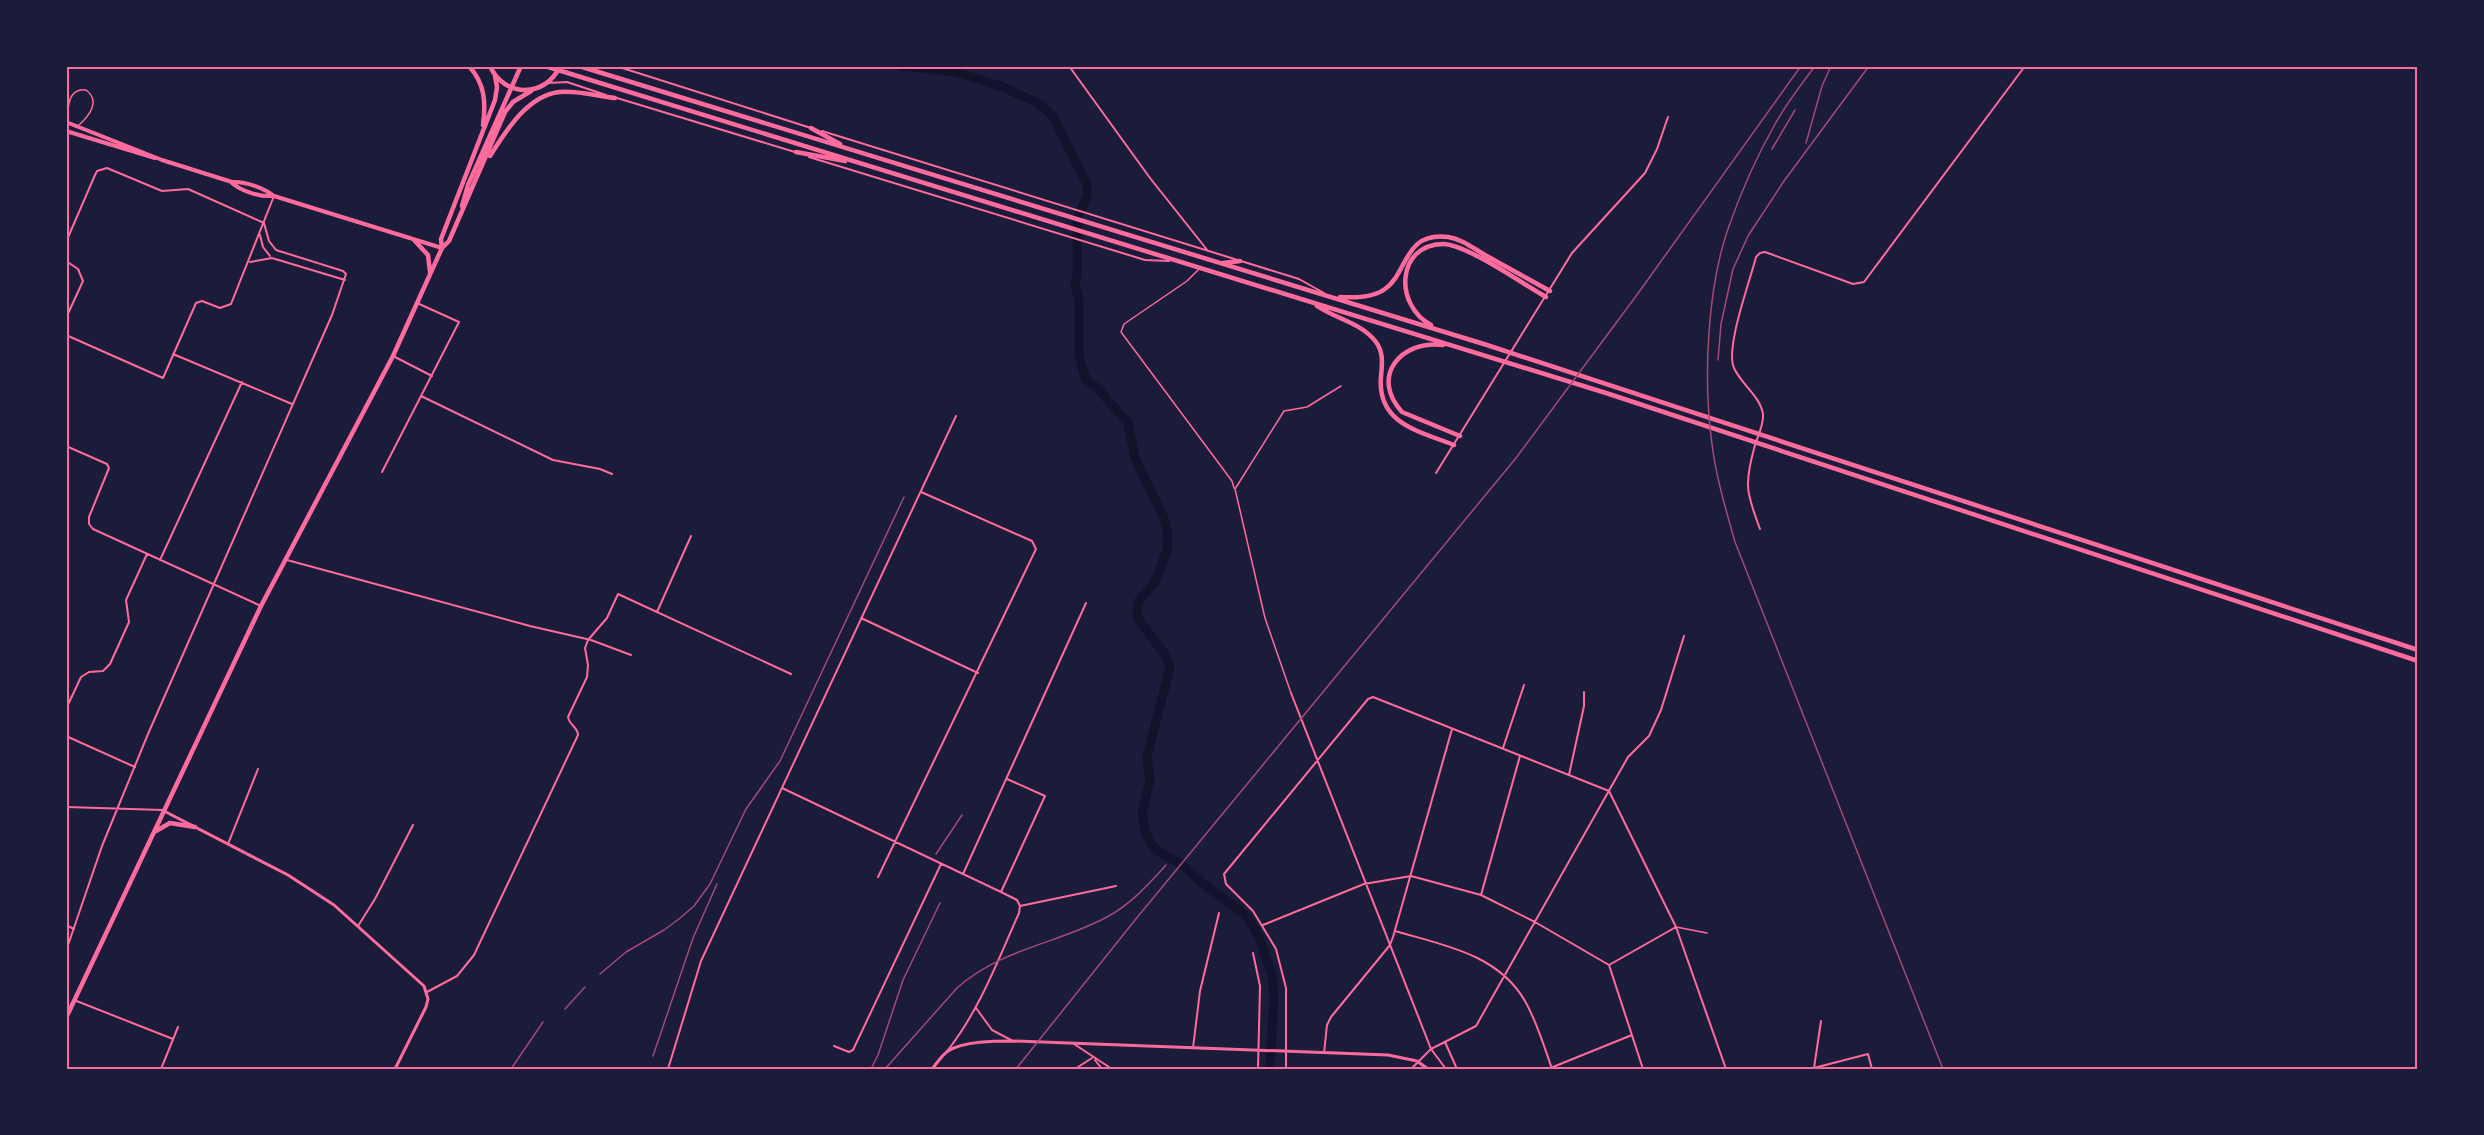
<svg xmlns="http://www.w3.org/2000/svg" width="2484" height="1135" font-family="'Alegreya Sans',sans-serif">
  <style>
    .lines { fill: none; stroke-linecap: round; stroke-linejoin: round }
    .river { stroke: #12122b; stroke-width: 9 }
    .service { stroke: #ff6b9d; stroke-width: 1.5 }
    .minor { stroke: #ff6b9d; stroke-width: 2 }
    .tertiary { stroke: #ff6b9d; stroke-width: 3 }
    .secondary { stroke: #ff6b9d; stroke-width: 4 }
    .primary { stroke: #ff6b9d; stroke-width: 4.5 }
    .trunk { stroke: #ff6b9d; stroke-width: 4.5 }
    .rail { stroke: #a44b75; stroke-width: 1.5 }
    .neatline { fill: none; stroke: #ff6b9d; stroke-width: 2 }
  </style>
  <rect width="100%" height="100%" fill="#1b1b3a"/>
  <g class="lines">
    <!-- river -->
    <path class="river" d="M901,66l55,6 44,14 36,16 16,13 35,69v12l-10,24v54l-2,10 4,16v55l6,23 15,13 28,32 7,35 29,60 4,18 -1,14 -11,30 -18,22 -1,9 2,9 27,36 4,11 -23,90 3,23 -8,33 3,17 5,13 8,8 27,16 18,17 40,29 9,11 8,16 12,36 2,20 -4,73"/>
    <!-- service -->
    <path class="service" d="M67,120c1,-13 1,-32 19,-30 15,11 3,26 -7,35
      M1199,269l-12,12 -63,43 -3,8 111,149 2,7
      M1291,693l-26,-75 -30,-129 49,-78 23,-4 34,-21
      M1676,927l31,6"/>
    <!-- minor -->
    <path class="minor" d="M616,66l195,62
      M1069,66l81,112 58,73
      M548,83l19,-1 39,13
      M617,98l178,54
      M822,131l477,148 25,14
      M809,157l336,103 24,1
      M260,235l3,12 7,9
      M66,242l29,-67 2,-4 10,-3 55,23 26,-2 76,34 5,18 7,9 67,21 3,3 -14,41 -184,419 -46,112 -36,105
      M66,261l12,8 5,12 -17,37
      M250,262l22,-4 73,22
      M417,303l42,19 -38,74 132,64 47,9 12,5
      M66,335l97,43 33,-75 6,-2 18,7 11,-4 43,-108
      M173,354l119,50
      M393,356l39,20
      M66,446l41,18 2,4 -20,49v7l4,5 168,77
      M382,472l39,-76
      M1436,473l136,-220 73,-80 12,-24 11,-32
      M1760,529c-14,-37 -16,-45 -5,-84 3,-9 9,-21 8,-31 -3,-18 -22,-30 -29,-46 -9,-20 16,-87 22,-111l4,-4 5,-1 88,32 11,-2 161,-216
      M160,560l82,-178
      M287,560l243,66 61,14 40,15
      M657,612l34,-76
      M861,618l117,55
      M1291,693l140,356 15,20
      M66,709l15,-32 8,-5 14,-1 7,-7 19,-42 -3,-22 21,-46
      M66,736l69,31
      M1503,748l21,-63
      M1569,775l15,-69v-14
      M782,788l219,104 16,8 3,6
      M1609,791l67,136 50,142
      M66,807l97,3
      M228,844l30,-75
      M963,874l123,-271
      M878,877l158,-328 -4,-8 -111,-49
      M1001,892l44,-96 -38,-17
      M1481,895l39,-139
      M1020,906l96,-20
      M66,925l8,4
      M1263,925l101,-41 47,-8 70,19 54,27 74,43 34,104
      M358,926l17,-27 38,-74
      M1395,931c48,14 103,23 130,70 12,21 19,45 27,68
      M1253,953l7,33 -2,83
      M1609,965l67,-38
      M427,992l30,-16 17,-21 104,-220c0,-8 -9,-10 -10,-18l19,-40 1,-12 -3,-17 3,-8 19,-22 11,-24 173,80
      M74,1000l99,39
      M976,1008l16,22 19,10
      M1445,1042l12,27
      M1074,1044l38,25
      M834,1046l15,6 4,-2 88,-186
      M1193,1048l7,-57 19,-78
      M948,1050c32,-41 50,-90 71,-137l1,-7
      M1324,1053l3,-28 4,-8 59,-72 3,-8 59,-208
      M1095,1060l7,9
      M1814,1068l7,-47
      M161,1069l17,-42
      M668,1069l33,-108 255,-545
      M1075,1069l17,-11
      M1286,1069v-81l-10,-39 -23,-38 -27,-27 -2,-10 144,-175 5,-2 236,94
      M1411,1069l20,-20 45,-23 152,-269 21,-21 12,-26 23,-74
      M1548,1069l84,-34
      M1810,1069l58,-15 4,15"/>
    <!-- tertiary -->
    <path class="tertiary" d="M66,137l1,-15
      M164,811l124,64 46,30 90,81 4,13 -2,8 -31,62
      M932,1069c5,-6 10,-14 16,-18 15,-10 48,-10 65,-10l375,14 29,6 11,8"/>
    <!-- secondary -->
    <path class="secondary" d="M66,122l96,38 70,22c13,-1 32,6 42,14l168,52
      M66,131l89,27
      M232,183c9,8 28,14 40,13"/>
    <!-- primary -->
    <path class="primary" d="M469,66c16,18 17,36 14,59
      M490,66c14,32 56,32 70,0
      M620,66l2,1
      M490,156c16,-25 37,-60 69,-64 18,-2 38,4 56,6
      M462,206l6,-21 53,-119
      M415,241l13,14 2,17
      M442,248l-1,-9 54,-139 2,-13 -2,-11
      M156,831l14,-8 25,4
      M66,1018l195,-412 132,-250 49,-108 7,-7 56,-129 8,-10 18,-11"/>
    <!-- trunk -->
    <path class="trunk" d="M545,66l1061,327 812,268
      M579,66l908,279 931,305
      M811,128l29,16
      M796,152l49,9
      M1223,263l17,-2
      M1340,297c15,1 33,1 45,-8 23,-16 19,-58 63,-52 14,2 25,11 37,18 22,12 43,24 65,36
      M1317,306c19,13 45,17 59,36 8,11 6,22 5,35 -4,47 38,54 73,68
      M1431,325c-37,-20 -35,-80 12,-81 23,0 80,40 103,53
      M1443,345c-43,-5 -73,32 -41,67l58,24"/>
    <!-- rail -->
    <path class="rail" d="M1815,66c-14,19 -30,39 -41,60 -18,32 -33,66 -45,100 -22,61 -26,154 -17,218 4,33 14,66 23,98l208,527
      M1806,143l16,-57 9,-20
      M1772,149l23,-39
      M1718,360l3,-36 12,-55 15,-33 36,-55 85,-115
      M936,854l26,-39
      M600,974l26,-22 38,-22 15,-11 15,-13 16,-22 36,-75 34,-48 124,-264
      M565,1009l20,-22
      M653,1056l40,-118 24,-54
      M511,1069l32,-47
      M871,1069l7,-14 25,-75 37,-77
      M885,1069l72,-81c45,-40 100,-44 150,-71 24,-13 41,-32 59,-52
      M1016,1069l119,-149 381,-462 123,-166 162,-226"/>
  </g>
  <!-- border -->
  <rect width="2484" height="1135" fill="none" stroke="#1b1b3a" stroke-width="135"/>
  <rect x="68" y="68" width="2348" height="1000" class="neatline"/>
</svg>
